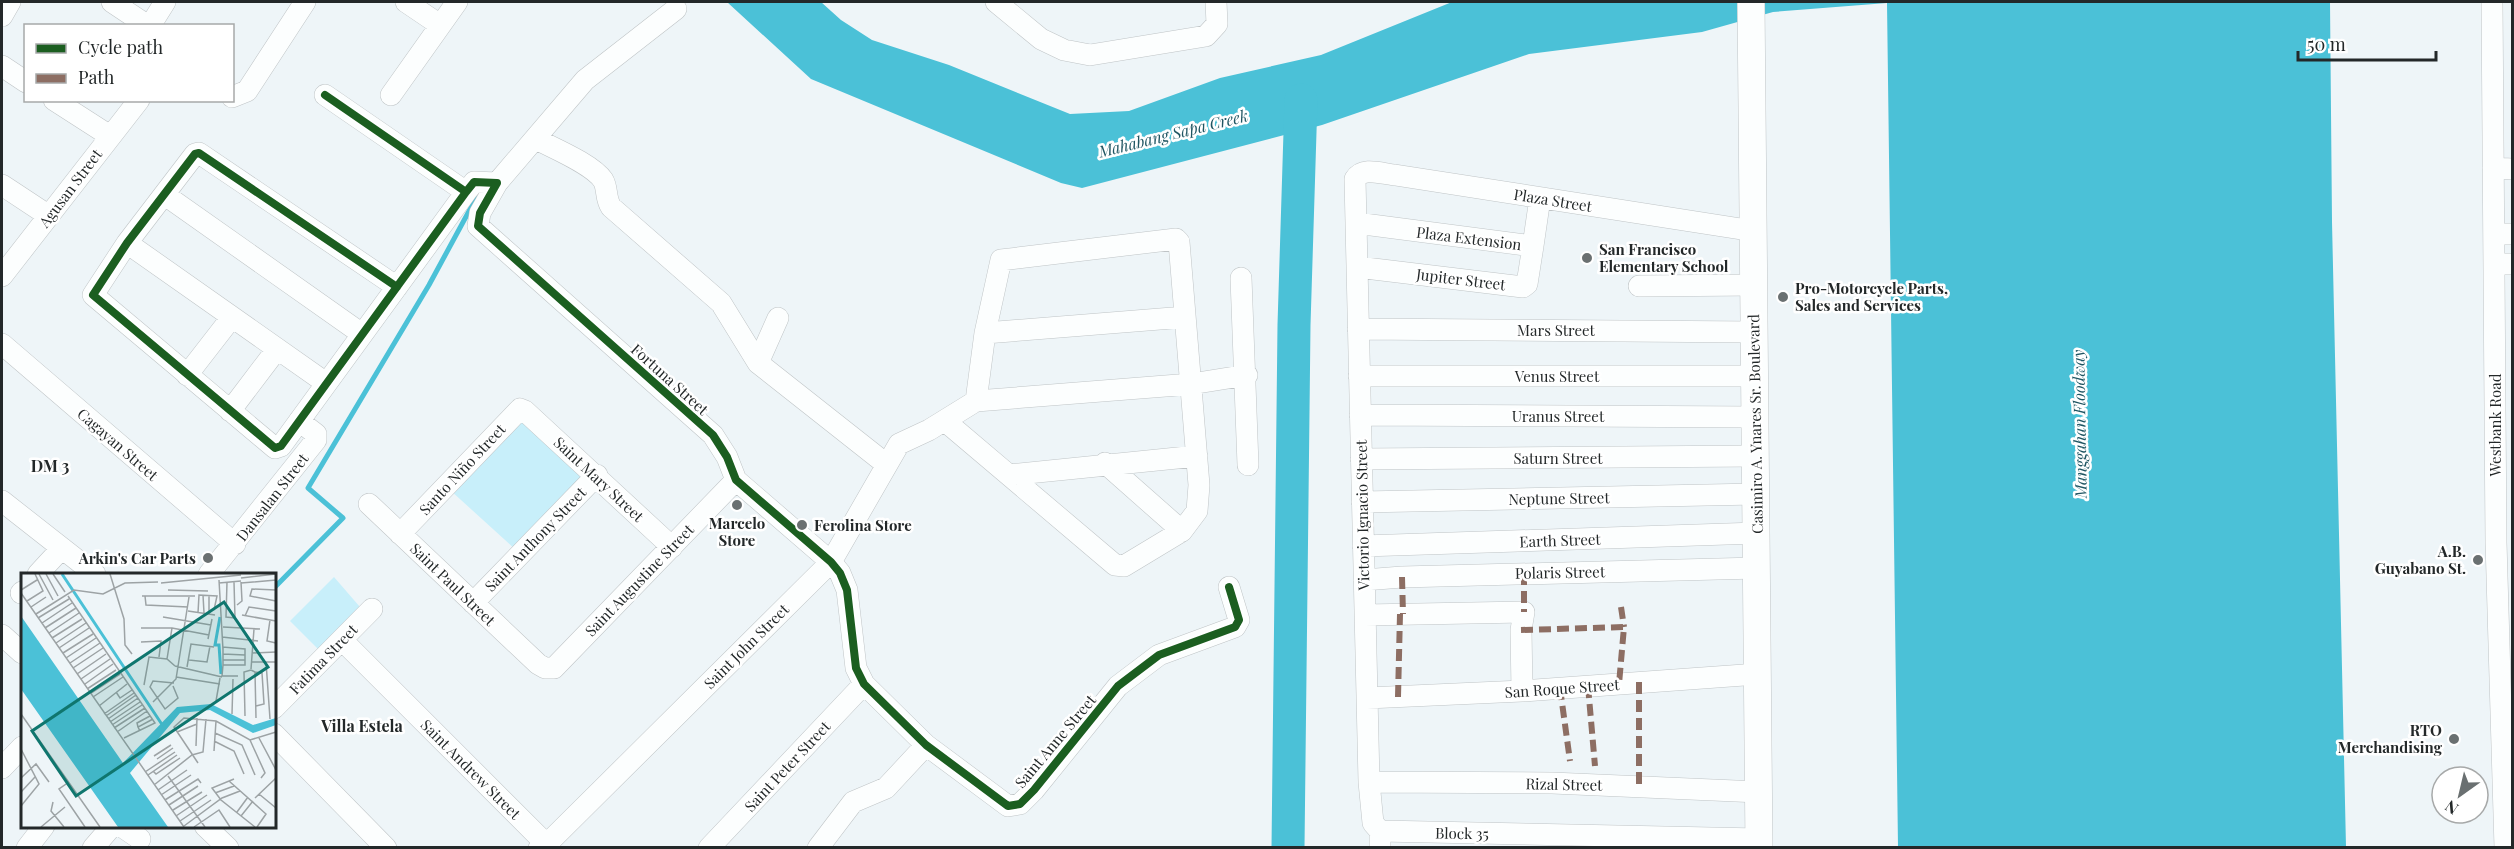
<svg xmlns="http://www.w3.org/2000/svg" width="2514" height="849" font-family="'Playfair Display',serif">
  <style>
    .green { fill: #c8effa }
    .water { fill: #4bc1d7 }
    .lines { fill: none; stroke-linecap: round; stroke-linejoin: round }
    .stream { stroke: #4bc1d7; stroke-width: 5 }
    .river { stroke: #4bc1d7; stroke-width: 33 }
    .minor-casing { stroke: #bfc4c6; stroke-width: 22 }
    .major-casing { stroke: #bfc4c6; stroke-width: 28 }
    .minor { stroke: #fcfefe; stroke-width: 21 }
    .major { stroke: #fcfefe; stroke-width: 27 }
    .quiet { stroke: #8d6e63; stroke-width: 6; stroke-dasharray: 12 6; stroke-linecap: butt }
    .cycleway-casing { stroke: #fff; stroke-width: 11 }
    .cycleway { stroke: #1b5e20; stroke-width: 8 }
    .poi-dot { fill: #6a7071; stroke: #fff; stroke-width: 2 }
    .labels { text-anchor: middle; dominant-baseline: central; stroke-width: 5; stroke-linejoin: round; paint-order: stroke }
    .street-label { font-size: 15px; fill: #232829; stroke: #fff }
    .poi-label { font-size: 15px; font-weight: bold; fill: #232829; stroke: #fff; text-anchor: start }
    .water-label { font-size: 16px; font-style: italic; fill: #1f5562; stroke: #fff }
    .neighbourhood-label { font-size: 16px; font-weight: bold; fill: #232829; stroke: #fff }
    .inset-river { fill: none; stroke: #4bc1d7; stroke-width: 3 }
    .inset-road { fill: none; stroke: #9da3a5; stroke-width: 1.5 }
    .view { fill: #0f766e; fill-opacity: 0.15; stroke: #0f766e; stroke-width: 3 }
    .inset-edge { fill: none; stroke: #232829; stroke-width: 3 }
  </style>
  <rect width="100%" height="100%" fill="#eef5f8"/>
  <!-- green -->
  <path class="green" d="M521,416l65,60 -70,74 -66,-60z
    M334,577l26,30 -42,42 -28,-28z"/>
  <!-- water -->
  <path class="water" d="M727,2h94l20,18 31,20 77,25 121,49 59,-3 91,-33 101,-23 131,-53h878l2,220 14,625h-448l-11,-844 -114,9 -71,20 -173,22 -207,71 -240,63 -21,-5 -250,-104z"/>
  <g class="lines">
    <!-- stream -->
    <path class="stream" d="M274,588l69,-70 -35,-30 121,-203 52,-96"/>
    <!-- river -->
    <path class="river" d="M1288,848l6,-523 7,-225"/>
    <!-- minor casing -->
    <g class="minor-casing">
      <path id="minor" d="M112,2l36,24
        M406,2l34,23
        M996,2l45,37 23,11 26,5 116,-19 11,-12 -1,-22
        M2492,2l4,540 9,306
        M2,16l8,-14
        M150,26l15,-24
        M2,66l24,16
        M325,95l141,97 -185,254 -6,2 -182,-153 34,-52 68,-89 4,-1 198,134
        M391,95l66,-93
        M232,97l15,-6 58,-89
        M54,100l56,36
        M536,139c17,9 56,25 67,41 5,8 2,18 8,27l110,96 37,60 128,101
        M2493,168l19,1
        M497,183l88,-103 91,-71
        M2,185l47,31
        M466,192l8,-10 23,1 -17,30 -2,13 235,209 14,22 9,23 95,82 9,11 7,17 9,78 8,16 62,61 82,61 12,-2 14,-14 84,-104 41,-31 76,-28 4,-7 -10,-33
        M165,195l197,139
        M1356,223l177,23 7,-48
        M2494,234h18
        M127,243l199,140
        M2494,264h18
        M1357,267l166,20 4,-3 6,-38
        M2,276l137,-176
        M1241,278l7,187
        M1639,286l115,-1
        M1358,329l396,3
        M985,333l200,-16
        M2,344l233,200
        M758,363l20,-45
        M187,375l45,-58
        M1359,376h396
        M230,411l47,-62
        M1360,415l395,2
        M945,421l170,144 9,1 58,-35 15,-20 2,-26 -20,-243 -3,-3 -175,21 -16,73 -9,68
        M1361,459l395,-3
        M1105,463l77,68
        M1009,475l188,-19
        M2,501l93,73
        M1362,502l394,-8
        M369,504l169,160 7,4h9l182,-188
        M400,534l120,-125 5,2 147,136
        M1363,546l394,-13
        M38,574l24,-26
        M209,574l107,-134v-6l-17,-13
        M1364,580l38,-3 355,-9
        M21,593l1,-1
        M473,603l124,-128
        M1365,615l159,-3 -3,18 1,61
        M2,635l20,18
        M342,640l208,208
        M1367,698l155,-7 236,-17
        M274,708l98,-99
        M274,734l112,114
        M2,768l20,-21
        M1369,782l183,1 207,9
        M121,826l19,13
        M205,826l23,22
        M1380,831l379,8
        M27,848l17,-22
        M93,848l19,-22
        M539,848l8,-4 284,-282 68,-118 30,-14 47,-29 215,-17 56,-9
        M709,848l155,-164
        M818,848l35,-46 33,-14 40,-43
        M1380,848v-17l-7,-8 -4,-41 -13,-559 -1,-44c8,-13 27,-5 40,-4l359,56"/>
    </g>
    <!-- major casing -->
    <g class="major-casing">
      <path id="major" d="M1751,2l8,846"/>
    </g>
    <!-- minor -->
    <use href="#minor" class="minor"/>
    <!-- major -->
    <use href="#major" class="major"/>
    <!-- quiet -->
    <path class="quiet" d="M1524,573v39
      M1402,577l1,37
      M1621,607l3,20
      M1521,630l103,-3 -5,57
      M1639,682v105
      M1588,686l7,80
      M1560,688l10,73
      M1398,697l2,-83"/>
    <!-- cycleway casing -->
    <g class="cycleway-casing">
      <path id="cycleway" d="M325,95l141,97 -185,254 -6,2 -182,-153 34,-52 68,-89 4,-1 198,134
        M466,192l8,-10 23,1 -17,30 -2,13 235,209 14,22 9,23 95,82 9,11 7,17 9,78 8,16 62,61 82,61 12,-2 14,-14 84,-104 41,-31 76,-28 4,-7 -10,-33"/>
    </g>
    <!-- cycleway -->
    <use href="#cycleway" class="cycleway"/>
  </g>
  <!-- markers -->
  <g class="poi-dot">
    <circle cx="1587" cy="258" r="6"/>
    <circle cx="1783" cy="297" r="6"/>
    <circle cx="737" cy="505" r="6"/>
    <circle cx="802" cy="525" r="6"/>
    <circle cx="208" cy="558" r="6"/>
    <circle cx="2478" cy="560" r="6"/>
    <circle cx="2454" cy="739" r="6"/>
  </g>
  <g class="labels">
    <!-- street labels -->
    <g class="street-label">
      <text transform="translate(70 188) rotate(-53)">Agusan Street</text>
      <text transform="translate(1553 200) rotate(9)">Plaza Street</text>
      <text transform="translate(1469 238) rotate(7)">Plaza Extension</text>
      <text transform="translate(1461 279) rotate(7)">Jupiter Street</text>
      <text x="1556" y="330">Mars Street</text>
      <text x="1557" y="376">Venus Street</text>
      <text transform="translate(670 379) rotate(42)">Fortuna Street</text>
      <text x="1558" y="416">Uranus Street</text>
      <text transform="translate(1755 424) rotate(-91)">Casimiro A. Ynares Sr. Boulevard</text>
      <text transform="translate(2495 425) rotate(-90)">Westbank Road</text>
      <text transform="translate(118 444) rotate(41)">Cagayan Street</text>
      <text x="1558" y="458">Saturn Street</text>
      <text transform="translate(462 469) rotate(-47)">Santo Niño Street</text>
      <text transform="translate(599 479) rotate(43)">Saint Mary Street</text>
      <text transform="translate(272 497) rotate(-52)">Dansalan Street</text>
      <text transform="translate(1559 498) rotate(-1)">Neptune Street</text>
      <text transform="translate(1362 515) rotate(-91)">Victorio Ignacio Street</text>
      <text transform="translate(535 539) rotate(-46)">Saint Anthony Street</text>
      <text transform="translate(1560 540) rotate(-2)">Earth Street</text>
      <text transform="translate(1560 572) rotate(-1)">Polaris Street</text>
      <text transform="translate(639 580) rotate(-46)">Saint Augustine Street</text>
      <text transform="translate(453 584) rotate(44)">Saint Paul Street</text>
      <text transform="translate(746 646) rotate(-45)">Saint John Street</text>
      <text transform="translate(323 659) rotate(-46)">Fatima Street</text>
      <text transform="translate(1562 688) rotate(-4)">San Roque Street</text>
      <text transform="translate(1055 741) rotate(-50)">Saint Anne Street</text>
      <text transform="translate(787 766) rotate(-47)">Saint Peter Street</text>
      <text transform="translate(471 769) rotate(45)">Saint Andrew Street</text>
      <text transform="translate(1564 784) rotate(1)">Rizal Street</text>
      <text transform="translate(1462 833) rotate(1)">Block 35</text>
    </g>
    <!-- poi labels -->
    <g class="poi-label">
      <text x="1599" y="249">San Francisco<tspan x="1599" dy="17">Elementary School</tspan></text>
      <text x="1795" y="288">Pro-Motorcycle Parts,<tspan x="1795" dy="17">Sales and Services</tspan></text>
      <text x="737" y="523" text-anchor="middle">Marcelo<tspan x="737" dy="17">Store</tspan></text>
      <text x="814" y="525">Ferolina Store</text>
      <text x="2466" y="551" text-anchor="end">A.B.<tspan x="2466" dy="17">Guyabano St.</tspan></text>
      <text x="196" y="558" text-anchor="end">Arkin's Car Parts</text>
      <text x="2442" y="730" text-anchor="end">RTO<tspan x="2442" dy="17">Merchandising</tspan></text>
    </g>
    <!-- water labels -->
    <g class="water-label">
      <text transform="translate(1173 133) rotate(-14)">Mahabang Sapa Creek</text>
      <text transform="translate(2079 424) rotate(-91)">Manggahan Floodway</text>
    </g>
    <!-- neighbourhood labels -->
    <g class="neighbourhood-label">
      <text x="50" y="465">DM 3</text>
      <text x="362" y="725">Villa Estela</text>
    </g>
  </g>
  <!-- overview -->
  <g transform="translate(21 573)">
    <rect width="255" height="255" fill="#eef5f8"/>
    <path d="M0,43l102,147 54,-56 34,-3 42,21 23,-7v7l-23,8 -43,-23 -30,3 -50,60 38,54h-50l-97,-138z" fill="#4bc1d7"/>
    <path class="inset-river" d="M41,1l101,152M199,44l-5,28h4l2,29"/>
    <path class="inset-road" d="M18,1l14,26M25,1l12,22M32,1l12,18M89,1l14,45 1,26 7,9M220,5l35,-4M198,7l4,70M206,9l-1,35 9,1 -1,-36M140,10l80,-8M198,10l22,-2M220,10l35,-3M0,17l16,-10M147,17l40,1M255,17l-24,-1 -2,7 26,5M0,20l163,234M182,22l1,18M188,22v19M47,23l87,127 -31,15M121,23h53M124,23l1,9 42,2M6,28l16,-10 -8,-17M216,32l5,-4 -1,-19M10,34l15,-10M167,38l27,4M177,40l1,-18 18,1 -3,14M15,41l38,-24 29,4 22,-11 33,-1M221,42l34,6M224,43l4,-9 27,4M142,44l48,8M17,45l31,-19M249,47l-3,21 9,2M21,50l30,-20M202,54l37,2M24,55l31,-20M120,55h31l37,7M28,60l30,-20M201,64l36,4M31,65l30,-19M187,66l4,-20M120,69l20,-1 -2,16M35,70l30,-20M38,75l30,-20M42,80l30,-19M232,80l23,-1M202,81l22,1M45,85l30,-20M146,86l5,-31M168,87l18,2 3,-16M202,87h22M231,89h24M245,89l4,57M49,90l30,-20M202,92h22v-16l-22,-2v18l-1,11h16M154,93l47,11M166,94l4,-23 23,3M52,95l30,-20M230,96l3,-40M230,97l4,2 1,46M234,99l7,1 2,31 -8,2M56,101l29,-20M155,104l44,7M60,106l29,-20M64,111l28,-20M123,112l5,-28 18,2 8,7M152,113l5,12 -13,11 -15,-22 3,-6 21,2M66,116l29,-19M95,119l4,6 12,-8M70,120l29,-19M72,124l30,-20M195,128l4,-23M132,129l23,-23 13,-82M78,133l28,-22M0,141l79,113M83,141l30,-21M211,141l1,-35M85,143l30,-21M224,143l-1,-44 7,-2M87,146l30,-21M89,149l30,-20M91,152l30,-20M117,154l-1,-4 13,-7M93,155l31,-20M119,158l-2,-4 15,-8M96,159l30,-21M156,159l20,-8M194,160l27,12 13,30M238,165l17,32M229,167l15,33 -4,5M193,168l20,10 10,23M175,173l1,-28M0,176l18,35 -18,22M193,178l2,-30M133,183l17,-11M136,186l16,-11M177,190l-24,-36 10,-9 32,3 34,19 26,-8M132,198l3,3 24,-16M124,199l30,-20M127,202l29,-20M147,203l37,51M0,205l15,-14 13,18M213,206l-22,9 9,12 34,27M208,208l37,33 -9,13M48,209l-10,7 26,38M133,212l38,-30 11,-3 3,-33M137,217l29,-20M0,219l14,-15M194,220l19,-7M238,221l17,14M140,222l30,-20M234,225l21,-20M144,227l33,-21 3,4M32,229l-2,9 13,16M148,232l29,-19M152,237l29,-18M216,239l11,-15M155,243l31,-21M220,243l12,-15M159,248l31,-21M163,253l38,-28 18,-7M20,254l24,-20M173,254l25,-17 11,17"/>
    <path class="view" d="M203,29l44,65 -192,129 -44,-65z"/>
    <rect width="255" height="255" class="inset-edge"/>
  </g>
  <!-- border -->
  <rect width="2514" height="849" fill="none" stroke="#232829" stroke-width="6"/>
  <!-- legend -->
  <rect x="24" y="24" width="210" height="78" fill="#ffffff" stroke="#a7a9a9" stroke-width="1.5"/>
  <rect x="36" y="44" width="30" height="9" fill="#1b5e20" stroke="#a7a9a9" stroke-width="1.5"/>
  <text x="78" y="54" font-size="18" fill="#232829">Cycle path</text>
  <rect x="36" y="74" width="30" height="9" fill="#8d6e63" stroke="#a7a9a9" stroke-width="1.5"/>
  <text x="78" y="84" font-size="18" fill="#232829">Path</text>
  <!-- north arrow -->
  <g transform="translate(2460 795) rotate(214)"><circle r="28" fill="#ffffff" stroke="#a7a9a9" stroke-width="1.5"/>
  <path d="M0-4.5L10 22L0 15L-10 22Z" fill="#6a7071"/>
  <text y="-9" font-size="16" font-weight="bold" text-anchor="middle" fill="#232829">N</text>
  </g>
  <!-- scale -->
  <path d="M2298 51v9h138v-9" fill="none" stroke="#232829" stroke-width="3"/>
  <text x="2307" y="51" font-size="18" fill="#232829" stroke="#ffffff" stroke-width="4.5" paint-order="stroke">50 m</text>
</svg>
